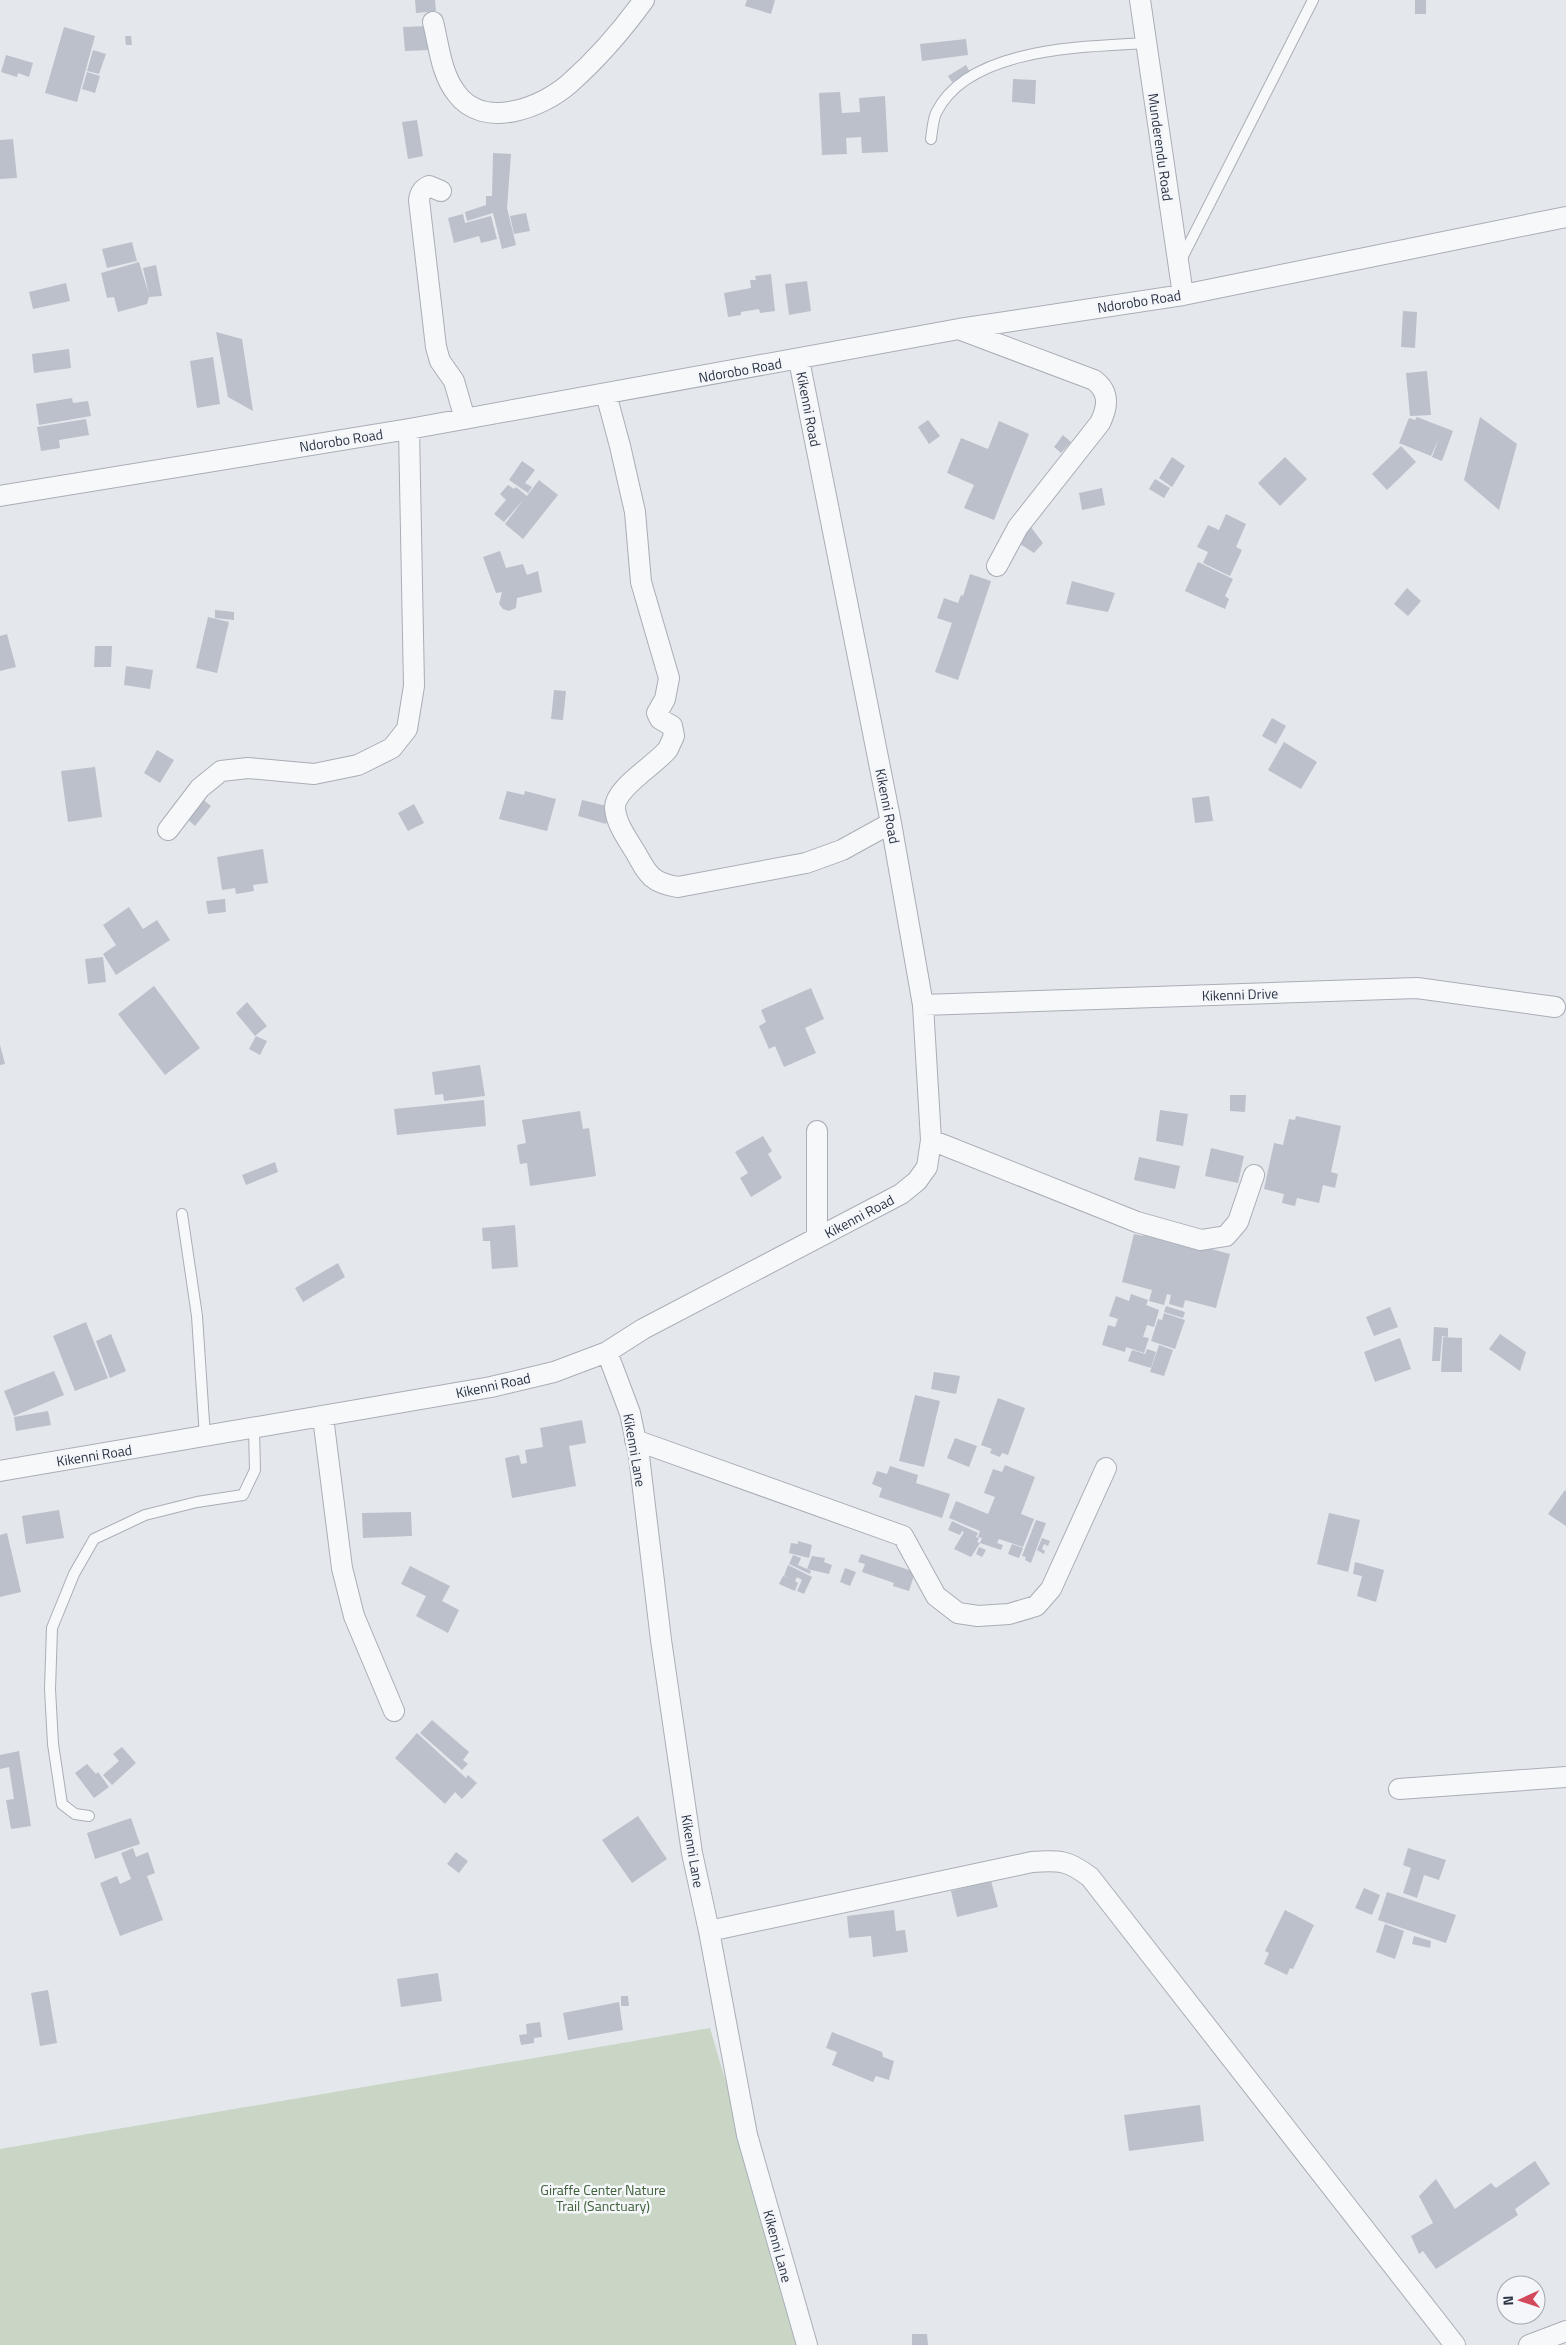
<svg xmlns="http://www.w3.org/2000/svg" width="1566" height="2345" font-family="'Titillium Web',sans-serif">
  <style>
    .green { fill: #c9d6c5 }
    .building { fill: #bbc0ca }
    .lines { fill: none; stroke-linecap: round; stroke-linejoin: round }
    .service-casing { stroke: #a9aeb7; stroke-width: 12 }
    .minor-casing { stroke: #a9aeb7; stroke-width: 22 }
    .service { stroke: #f7f8fa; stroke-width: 10 }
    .minor { stroke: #f7f8fa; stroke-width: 20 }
    .labels { text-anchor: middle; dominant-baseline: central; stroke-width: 5; stroke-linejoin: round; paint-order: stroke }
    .street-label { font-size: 14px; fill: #2b3445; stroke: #f4f6f9 }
    .park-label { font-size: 14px; fill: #3f6138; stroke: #f4f6f9 }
  </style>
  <rect width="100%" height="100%" fill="#e4e7ec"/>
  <!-- green -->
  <path class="green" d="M710,2028l93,317h-803v-196z"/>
  <!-- building -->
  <path class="building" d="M415,0h20l1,11 -20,2z
    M747,0h28l-4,14 -26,-8z
    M1415,0h11v14h-11z
    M427,26l2,24 -24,1 -2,-24z
    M64,27l31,9 -18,66 -32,-9z
    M125,36h6l1,9h-6z
    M966,39l2,16 -46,6 -2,-17z
    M93,50l13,4 -7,20 -12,-3z
    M6,55l27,8 -4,14 -11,-4 -1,4 -16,-5z
    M966,65l4,7 -18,10 -4,-6z
    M87,72l13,4 -5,17 -13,-4z
    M1013,79l23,1 -1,24 -23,-2z
    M840,92l2,21 18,-1 -1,-14 26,-2 3,56 -26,1 -1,-16 -15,1 1,16 -25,1 -3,-62z
    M417,120l6,36 -15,3 -6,-37z
    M13,139l4,39 -17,1v-39z
    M493,153l18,1 -4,54 9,37 -14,4 -9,-36 -26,8 -2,-9 21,-7v-9h6z
    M526,213l4,18 -16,3 -4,-18z
    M463,214l2,9 26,-7 6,23 -16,4 -2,-7 -25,7 -6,-25z
    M132,242l5,19 -30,7 -5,-19z
    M139,262l10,33 -6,-27 13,-3 6,31 -13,1 -2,7 -29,8 -4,-15 -7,1 -6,-25z
    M771,274l4,37 -15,2 -1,-4 -18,3v3l-13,2 -4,-24 27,-5 -1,-8h6l-1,-4z
    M807,281l4,30 -22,4 -4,-31z
    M66,283l4,18 -37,8 -4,-17z
    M1403,311l14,1 -2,36 -14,-1z
    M216,332l26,7 11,72 -25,-14z
    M69,349l2,19 -37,5 -2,-19z
    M213,357l7,47 -23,4 -7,-47z
    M1427,371l4,44 -21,1 -4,-43z
    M72,398l1,5 15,-2 3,15 -52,9 -3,-21z
    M1417,417l36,14 -11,30 -10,-4 7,-19 -8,18 -32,-13 10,-25 6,2z
    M1480,417l37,27 -18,66 -35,-30z
    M86,419l3,16 -30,5 1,8 -19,3 -4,-24z
    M928,420l12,16 -11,8 -11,-17z
    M999,421l30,13 -35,86 -30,-12 10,-23 -27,-12 14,-35 27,11z
    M1063,435l8,7 -10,11 -7,-6z
    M1401,446l15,16 -29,28 -15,-16z
    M1172,457l13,9 -13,21 -13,-9z
    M1285,457l22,22 -27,27 -22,-23z
    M522,461l13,9 -10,13 7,4 -4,6 -19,-13z
    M1155,479l15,9 -6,10 -15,-9z
    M539,480l19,15 -35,44 -18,-15 19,-25 -20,23 -10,-8 12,-14 -6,-6 8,-9 6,4 2,-2 11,9z
    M1102,488l3,17 -23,5 -3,-17z
    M1226,514l20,10 -10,23 6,3 -12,26 -27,-13 5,-11 -11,-5 11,-22 11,5z
    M1030,526l13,17 -9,10 -14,-9z
    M500,551l6,17 17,-4 4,11 11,-4 4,21 -25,6 -1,10 -7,3 -6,-2 -4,-5 3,-12 -6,1 -13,-36z
    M1198,562l35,17 -8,17 4,3 -4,10 -40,-18z
    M970,574l21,7 -33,99 -23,-8 17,-49 -15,-5 7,-20 14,5 3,-8 2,1z
    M1072,581l43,12 -7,19 -42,-8z
    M1407,588l14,13 -13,15 -14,-12z
    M215,610l19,2v8l-19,-2z
    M208,617l21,5 -12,51 -21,-5z
    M7,634l9,33 -16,4v-35z
    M95,646h17l-1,21h-17z
    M126,666l27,4 -3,19 -26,-4z
    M554,690l12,1 -3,29 -12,-1z
    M1272,718l14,8 -10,18 -14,-8z
    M1284,742l33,20 -16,27 -33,-19z
    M157,750l17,10 -14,23 -16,-10z
    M95,767l7,50 -34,5 -7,-51z
    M507,791l17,4 1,-4 31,8 -9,32 -48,-12z
    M1209,796l4,25 -18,2 -3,-25z
    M200,797l11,9 -16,20 -10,-9z
    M582,800l29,7 -5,17 -28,-8z
    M414,804l10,19 -16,8 -10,-18z
    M263,849l5,34 -15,2 1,6 -18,3 -1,-6 -13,2 -5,-33z
    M225,899l1,13 -18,2 -2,-13z
    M129,907l14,22 14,-9 13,20 -54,35 -13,-21 13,-9 -13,-20z
    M103,957l3,25 -18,2 -3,-25z
    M154,986l46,62 -35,27 -47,-61z
    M811,988l13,31 -19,9 11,25 -32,14 -9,-21 -6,3 -10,-23 7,-4 -5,-12z
    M247,1002l20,24 -12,10 -19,-23z
    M256,1036l11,5 -7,14 -11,-6z
    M0,1045l5,19 -5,1z
    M480,1065l5,31 -41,5 -1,-7 -8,1 -3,-23z
    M1230,1095h16l-1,17 -15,-1z
    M484,1100l2,26 -89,9 -3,-26z
    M1160,1110l28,4 -5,32 -27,-5z
    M580,1111l3,18 6,-1 7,48 -66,10 -3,-23 -7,1 -3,-19 9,-2 -4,-23z
    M1296,1116l45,10 -10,46 7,2 -3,14 -12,-3 -4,18 -22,-5 -2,8 -13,-3 2,-9 -20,-5 10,-46 9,2 6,-26 6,1z
    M763,1136l9,15 -4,3 14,24 -31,19 -11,-19 8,-5 -13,-21z
    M1211,1148l33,8 -6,27 -33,-7z
    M1139,1157l41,9 -5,23 -41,-9z
    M275,1162l3,10 -32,13 -4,-10z
    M515,1225l3,42 -26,2 -2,-28h-7l-1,-13z
    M1144,1231l86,23 -14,54 -31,-8 -2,8 -14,-4 2,-9 -4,-1 -3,11 -15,-4 3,-11 -30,-8 12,-48 9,2z
    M338,1263l7,14 -42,25 -8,-14z
    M1131,1294l17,6 -2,5 13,5 -5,17 -7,-2 -4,12 6,1 -5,15 -18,-6 -1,5 -23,-7 6,-20 7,2 3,-8 -9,-3 7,-20 13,5z
    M1166,1306l19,6 -2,6 -19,-6z
    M1390,1307l8,20 -24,9 -8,-19z
    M1164,1313l21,7 -10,29 -24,-8 7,-22 4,1z
    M86,1322l22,56 -33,13 -22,-55z
    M1434,1327l14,1v9l-6,-1 -2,25h-8z
    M111,1334l15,37 -16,7 -14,-37z
    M1500,1334l26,18 -6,19 -31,-22z
    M1443,1337l19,1v34h-21z
    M1400,1338l11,31 -36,13 -11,-30z
    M1159,1345l14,5 -9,26 -14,-4z
    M1147,1349l9,3 -5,16 -23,-7 4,-11 13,4z
    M54,1371l10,24 -50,21 -10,-25z
    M934,1372l26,4 -4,18 -25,-5z
    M915,1395l25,6 -16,66 -25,-6z
    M998,1398l27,10 -17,47 -6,-2 -2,4 -10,-4 2,-4 -11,-4z
    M48,1411l3,14 -35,6 -2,-14z
    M582,1420l4,23 -17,3 7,40 -64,12 -7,-40 14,-3 2,9 6,-1 -2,-13 18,-3 -3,-19z
    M955,1438l22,8 -8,21 -22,-9z
    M1005,1465l30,12 -14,37 13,5 -11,28 -24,-8 -2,4 6,2 -2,5 -21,-7 2,-5 -4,-1 2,-6 -31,-13 7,-17 32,13 7,-17 -11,-4 9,-24 9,3z
    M890,1466l28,9 -2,8 34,11 -8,24 -63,-21 3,-9 -10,-4 5,-13 10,3z
    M1565,1490l1,1v35l-18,-12z
    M59,1510l5,28 -38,6 -4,-28z
    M411,1512l1,24 -49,2 -1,-25z
    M1329,1513l31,7 -12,52 -31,-8z
    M1036,1520l10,3 -15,40 -6,-3 1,-3 -4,-1z
    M952,1521l26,12 -2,4 3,1 -2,4 3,1 -9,14 -17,-8 10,-17 -2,-1 -2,4 -12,-5z
    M7,1533l14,59 -21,5v-62z
    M1042,1538l8,3 -2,5 -4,-2 -2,5 3,2 -1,3 -7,-4z
    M798,1541l14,4 -3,13 -20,-5 2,-10 7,1z
    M1012,1544l11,4 -4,10 -11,-4z
    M979,1547l7,3 -4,7 -6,-3z
    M861,1554l54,18 -6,19 -16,-5 1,-3 -32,-11 3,-8 -7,-2z
    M793,1555l8,3 -3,7 13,6 -1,3 -21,-10z
    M812,1556l13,2 -1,4 8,3 -3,9 -22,-5z
    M1355,1562l29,8 -8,32 -19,-6 5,-20 -9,-2z
    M788,1565l24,12 -8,17 -7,-3 5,-11 -5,-3 -2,4 3,2 -3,8 -16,-7 4,-8 7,3 -6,-3z
    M410,1566l40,20 -8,15 17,9 -11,23 -32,-17 10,-20 -25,-12z
    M845,1568l11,4 -6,14 -10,-4z
    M432,1720l37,32 -6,8 5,4 -6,6 -42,-37z
    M417,1733l49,45 2,-3 9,8 -15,16 -7,-7 -10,12 -50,-46z
    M122,1747l14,16 -24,22 -9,-10 16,-14 -6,-7z
    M19,1751l12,75 -20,3 -5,-29 8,-1 -5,-32 -9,2v-14z
    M87,1764l9,10 2,-2 11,15 -15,11 -19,-25z
    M638,1816l29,43 -35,24 -30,-43z
    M131,1818l9,26 -45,15 -8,-26z
    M133,1848l3,9 12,-5 7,21 -8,3 16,44 -43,16 -20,-53 17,-7 3,8 11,-5 -10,-26z
    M1408,1848l38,12 -7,20 -15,-5 -7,23 -14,-5 8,-25 -8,-3z
    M456,1852l12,9 -9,12 -12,-9z
    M991,1881l7,26 -41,10 -6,-26z
    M1364,1888l16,7 -8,20 -17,-7z
    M1387,1892l69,23 -10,28 -68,-23z
    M894,1910l2,21 9,-1 3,22 -35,5 -2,-21 -22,2 -2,-22z
    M1285,1910l29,15 -21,44 -3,-1 -3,7 -23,-11 5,-11 -4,-2z
    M1385,1924l19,7 -9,28 -19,-7z
    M1414,1936l17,5 -1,7 -18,-4z
    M438,1973l4,28 -41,6 -4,-28z
    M48,1990l9,53 -17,3 -9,-53z
    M621,1996h7l1,10h-8z
    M619,2002l4,28 -55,10 -5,-27z
    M540,2022l2,15 -8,1v5l-13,2 -2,-10 8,-1 -1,-10z
    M832,2032l50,20 1,5 11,4 -5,19 -13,-4 -3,6 -41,-17 5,-13 -11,-4z
    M1200,2105l4,36 -75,10 -5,-36z
    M1535,2161l15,23 -35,25 3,6 -82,54 -13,-18 -4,3 -8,-18 22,-13 -14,-27 17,-17 19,30 36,-26 5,5z
    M912,2334h15l1,11h-16z"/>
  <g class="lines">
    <!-- service casing -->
    <g class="service-casing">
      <path id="service" d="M931,139c1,-8 2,-19 5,-26 32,-66 148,-66 210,-70
        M1180,262l133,-262
        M182,1214l15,102 8,121
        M89,1816l-14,-2 -13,-10 -9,-60 -3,-55 2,-61 22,-54 20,-35 51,-24 52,-13 46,-7 12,-25 -1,-41"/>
    </g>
    <!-- minor casing -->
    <g class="minor-casing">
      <path id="minor" d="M1140,0l43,295
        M433,22c6,24 8,52 24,72 27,36 85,14 113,-11 27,-24 53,-54 74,-83
        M441,191l-12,-5c-7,3 -9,7 -10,14l17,147 4,14 14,20 11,38
        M961,330l133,50c16,12 14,27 6,43l-82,104 -21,39
        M606,394l14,52 15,66 6,70 28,96 -4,21 -8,14 3,6 12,7 2,10c-2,4 -4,9 -6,13 -11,15 -54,39 -53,59 1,16 13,32 21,45 12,22 16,30 42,34l128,-24 36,-13 49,-27
        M0,496l409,-67 550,-100 224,-34 383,-78
        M168,830l32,-42 21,-17 27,-3 66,6 44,-9 34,-17 15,-19 7,-43 -5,-257
        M923,1005l494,-17 138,19
        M931,1140l206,82 64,18 25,-4 12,-14 16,-47
        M817,1238v-107
        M607,1352l23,61 9,43 22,184 31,213 17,78 38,204 60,210
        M323,1417l19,151 12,48 40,95
        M635,1440l268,96 33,60 22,17 20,3 31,-2 27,-8 15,-17 55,-121
        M0,1471l491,-84 63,-15 53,-20 36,-23 258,-135 16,-13 10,-14 4,-27 -8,-135 -32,-182 -92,-463
        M1399,1789l167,-12
        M709,1931l323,-69c27,-2 36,-2 58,15l365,468
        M1529,2345l37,-14"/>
    </g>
    <!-- service -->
    <use href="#service" class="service"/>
    <!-- minor -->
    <use href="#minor" class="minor"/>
  </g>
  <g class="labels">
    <!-- street labels -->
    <g class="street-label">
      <text transform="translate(1161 147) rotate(82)">Munderendu Road</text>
      <text transform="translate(1139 301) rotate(-9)">Ndorobo Road</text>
      <text transform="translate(740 370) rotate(-10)">Ndorobo Road</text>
      <text transform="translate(809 409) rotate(79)">Kikenni Road</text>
      <text transform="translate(341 440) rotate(-9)">Ndorobo Road</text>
      <text transform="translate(888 806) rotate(79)">Kikenni Road</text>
      <text transform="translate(1240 994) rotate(-2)">Kikenni Drive</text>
      <text transform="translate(859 1216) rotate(-28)">Kikenni Road</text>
      <text transform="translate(493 1385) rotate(-12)">Kikenni Road</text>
      <text transform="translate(635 1450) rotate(80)">Kikenni Lane</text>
      <text transform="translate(94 1455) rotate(-9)">Kikenni Road</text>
      <text transform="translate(693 1851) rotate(80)">Kikenni Lane</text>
      <text transform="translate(778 2246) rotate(75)">Kikenni Lane</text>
    </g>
    <!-- park labels -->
    <g class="park-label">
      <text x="603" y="2189">Giraffe Center Nature<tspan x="603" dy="16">Trail (Sanctuary)</tspan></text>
    </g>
  </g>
  <!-- north arrow -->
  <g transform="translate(1521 2300) rotate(267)"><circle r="24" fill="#f4f6f9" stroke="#a4a8b1"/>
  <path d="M0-4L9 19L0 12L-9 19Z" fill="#d1495b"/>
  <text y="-8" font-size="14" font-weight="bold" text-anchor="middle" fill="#2b3445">N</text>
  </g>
</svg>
